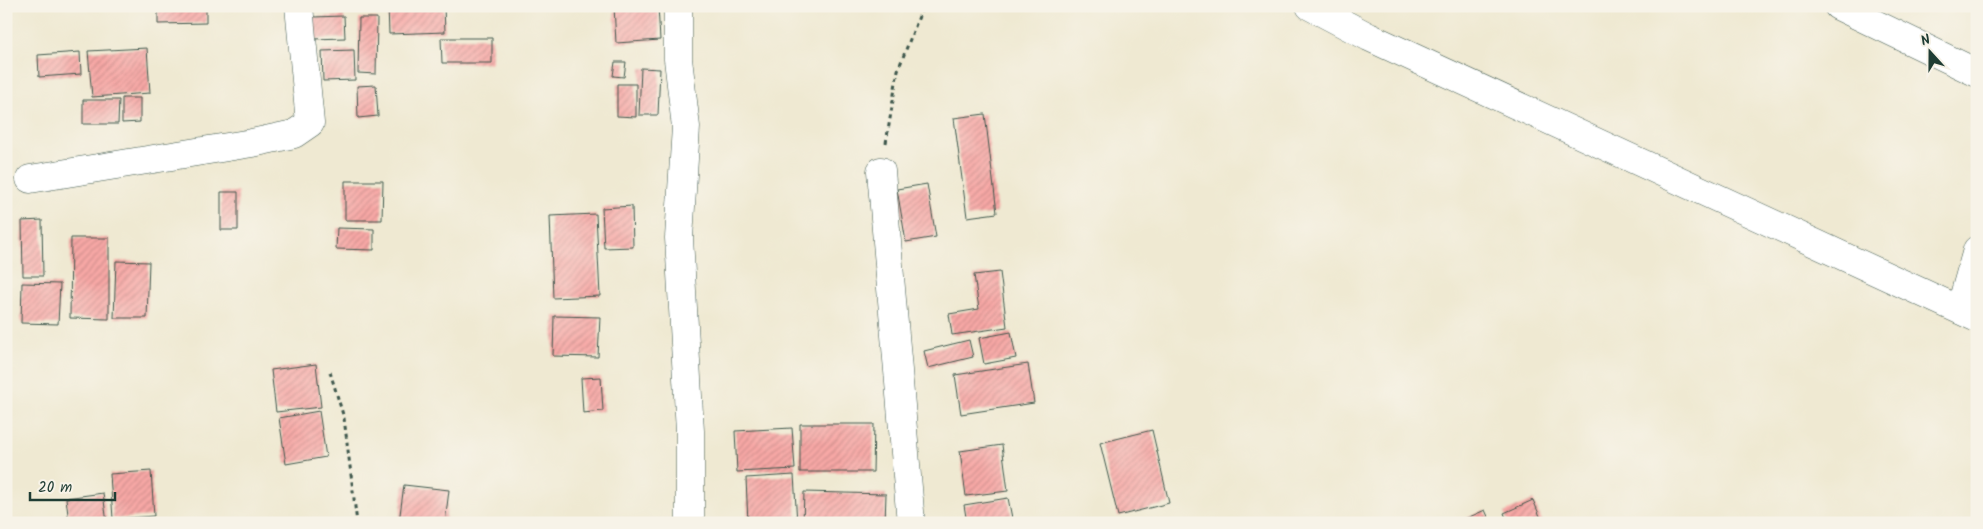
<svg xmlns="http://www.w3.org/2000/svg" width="1983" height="529" font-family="Kalam,sans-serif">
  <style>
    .building { fill: url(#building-hatch) }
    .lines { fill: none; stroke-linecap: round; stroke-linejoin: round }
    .minor-casing { stroke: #3e574c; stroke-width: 29 }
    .path { stroke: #3e574c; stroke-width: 3; stroke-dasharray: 4 4; stroke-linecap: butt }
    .minor { stroke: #fff; stroke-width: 28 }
  </style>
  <defs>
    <pattern id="building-hatch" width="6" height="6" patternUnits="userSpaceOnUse" patternTransform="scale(1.25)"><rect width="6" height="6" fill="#f8a8a6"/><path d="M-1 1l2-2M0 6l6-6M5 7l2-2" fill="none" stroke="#c88a88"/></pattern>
  </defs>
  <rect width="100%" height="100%" fill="#f7f3e8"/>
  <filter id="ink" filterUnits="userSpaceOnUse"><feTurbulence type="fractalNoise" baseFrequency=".02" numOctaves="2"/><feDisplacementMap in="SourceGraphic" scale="10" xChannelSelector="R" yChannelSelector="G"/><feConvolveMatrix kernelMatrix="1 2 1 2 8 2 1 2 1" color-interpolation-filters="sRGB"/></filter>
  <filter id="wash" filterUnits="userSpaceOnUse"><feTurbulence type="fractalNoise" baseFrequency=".0096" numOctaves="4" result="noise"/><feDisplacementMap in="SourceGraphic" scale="20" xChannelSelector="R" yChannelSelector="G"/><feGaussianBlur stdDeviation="1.12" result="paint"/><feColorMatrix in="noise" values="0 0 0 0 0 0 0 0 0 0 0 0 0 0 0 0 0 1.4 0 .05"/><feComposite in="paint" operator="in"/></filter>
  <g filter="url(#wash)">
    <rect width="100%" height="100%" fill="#efe9d2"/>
    <g id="blocks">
      <!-- building -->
      <path class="building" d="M158,6h48v17l-48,1z
        M388,6h56l1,26 -56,2z
        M614,6h44l2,34 -44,3z
        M344,16l1,22 -32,1v-22z
        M359,18h18l-1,56 -18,-1z
        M441,38h51v25h-50z
        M147,48l3,45 -58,4 -4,-46z
        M354,50l1,30 -32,1 -1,-30z
        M80,52l1,22 -42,3 -1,-22z
        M615,62h11l-2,15 -11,-1z
        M641,68l19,1 -2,46h-19z
        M617,84h19v33l-19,-1z
        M376,85l2,31 -20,2 -1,-32z
        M122,98h18v24l-18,1z
        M83,100h36l-1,24h-35z
        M985,114l12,99 -30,4 -13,-99z
        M345,181h38l-1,39h-37z
        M927,184l9,53 -30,5 -9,-53z
        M221,192h17v38h-17z
        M632,206l1,41 -29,1 -2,-40z
        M596,214l4,82 -47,2 -3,-82z
        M42,220l1,56h-20l-1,-55z
        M337,228l37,1v21l-38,-1z
        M71,238h38v81l-39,-1z
        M116,261l33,1 -2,56h-33z
        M1000,272l7,55 -55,8 -3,-21 30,-5 -5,-34z
        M22,283l38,1 -2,40 -37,-1z
        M554,316l46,1 -2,40 -45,-1z
        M1011,332l5,26 -32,6 -5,-26z
        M969,340l4,17 -45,11 -4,-17z
        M316,364l5,43 -45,5 -5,-42z
        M1028,364l6,39 -73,11 -6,-39z
        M601,377l2,34 -20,2 -2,-35z
        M319,411l7,46 -40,7 -7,-46z
        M800,424h74l-1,48h-73z
        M792,428l3,41 -58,3 -2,-41z
        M1152,430l17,73 -51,13 -18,-73z
        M1002,445l6,46 -42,5 -6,-45z
        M151,471l3,45 -41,3 -3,-45z
        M794,475l3,48h-49l-2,-45z
        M404,485l45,5 -4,33 -46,-1z
        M804,492l82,2 -1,29h-82z
        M103,493l4,30h-38l-3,-25z
        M1008,498l5,25h-46l-3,-18z
        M1533,500l10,23h-35l-4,-10z
        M1485,510l6,13h-35z"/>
    </g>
  </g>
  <g filter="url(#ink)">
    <use href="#blocks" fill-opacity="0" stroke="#3e574c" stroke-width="1"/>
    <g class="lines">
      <!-- minor casing -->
      <g class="minor-casing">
        <path id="minor" d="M678,6v53l8,68 -7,111 11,193v92
          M1310,6l59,31 608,281
          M1838,6l139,67
          M881,171l30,352
          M30,179l222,-36 42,-9 16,-11 -11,-117
          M1960,310l17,-60"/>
      </g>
      <!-- path -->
      <path class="path" d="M886,143l12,-73 25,-64
        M330,372l14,46 13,105"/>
      <!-- minor -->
      <use href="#minor" class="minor"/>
    </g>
  </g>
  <!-- margin -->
  <rect width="1983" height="529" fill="none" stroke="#f7f3e8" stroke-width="25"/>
  <!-- north arrow -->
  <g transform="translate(1930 52) rotate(339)" stroke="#f7f3e8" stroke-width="4" paint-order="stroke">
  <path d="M0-4L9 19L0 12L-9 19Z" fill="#1f3d34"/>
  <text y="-8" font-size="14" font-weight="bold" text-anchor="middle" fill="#1f3d34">N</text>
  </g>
  <!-- scale -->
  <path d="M30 492v8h85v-8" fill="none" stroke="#1f3d34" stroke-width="2.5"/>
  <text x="38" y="492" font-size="15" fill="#1f3d34" stroke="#f7f3e8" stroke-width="4" paint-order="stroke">20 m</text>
</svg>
